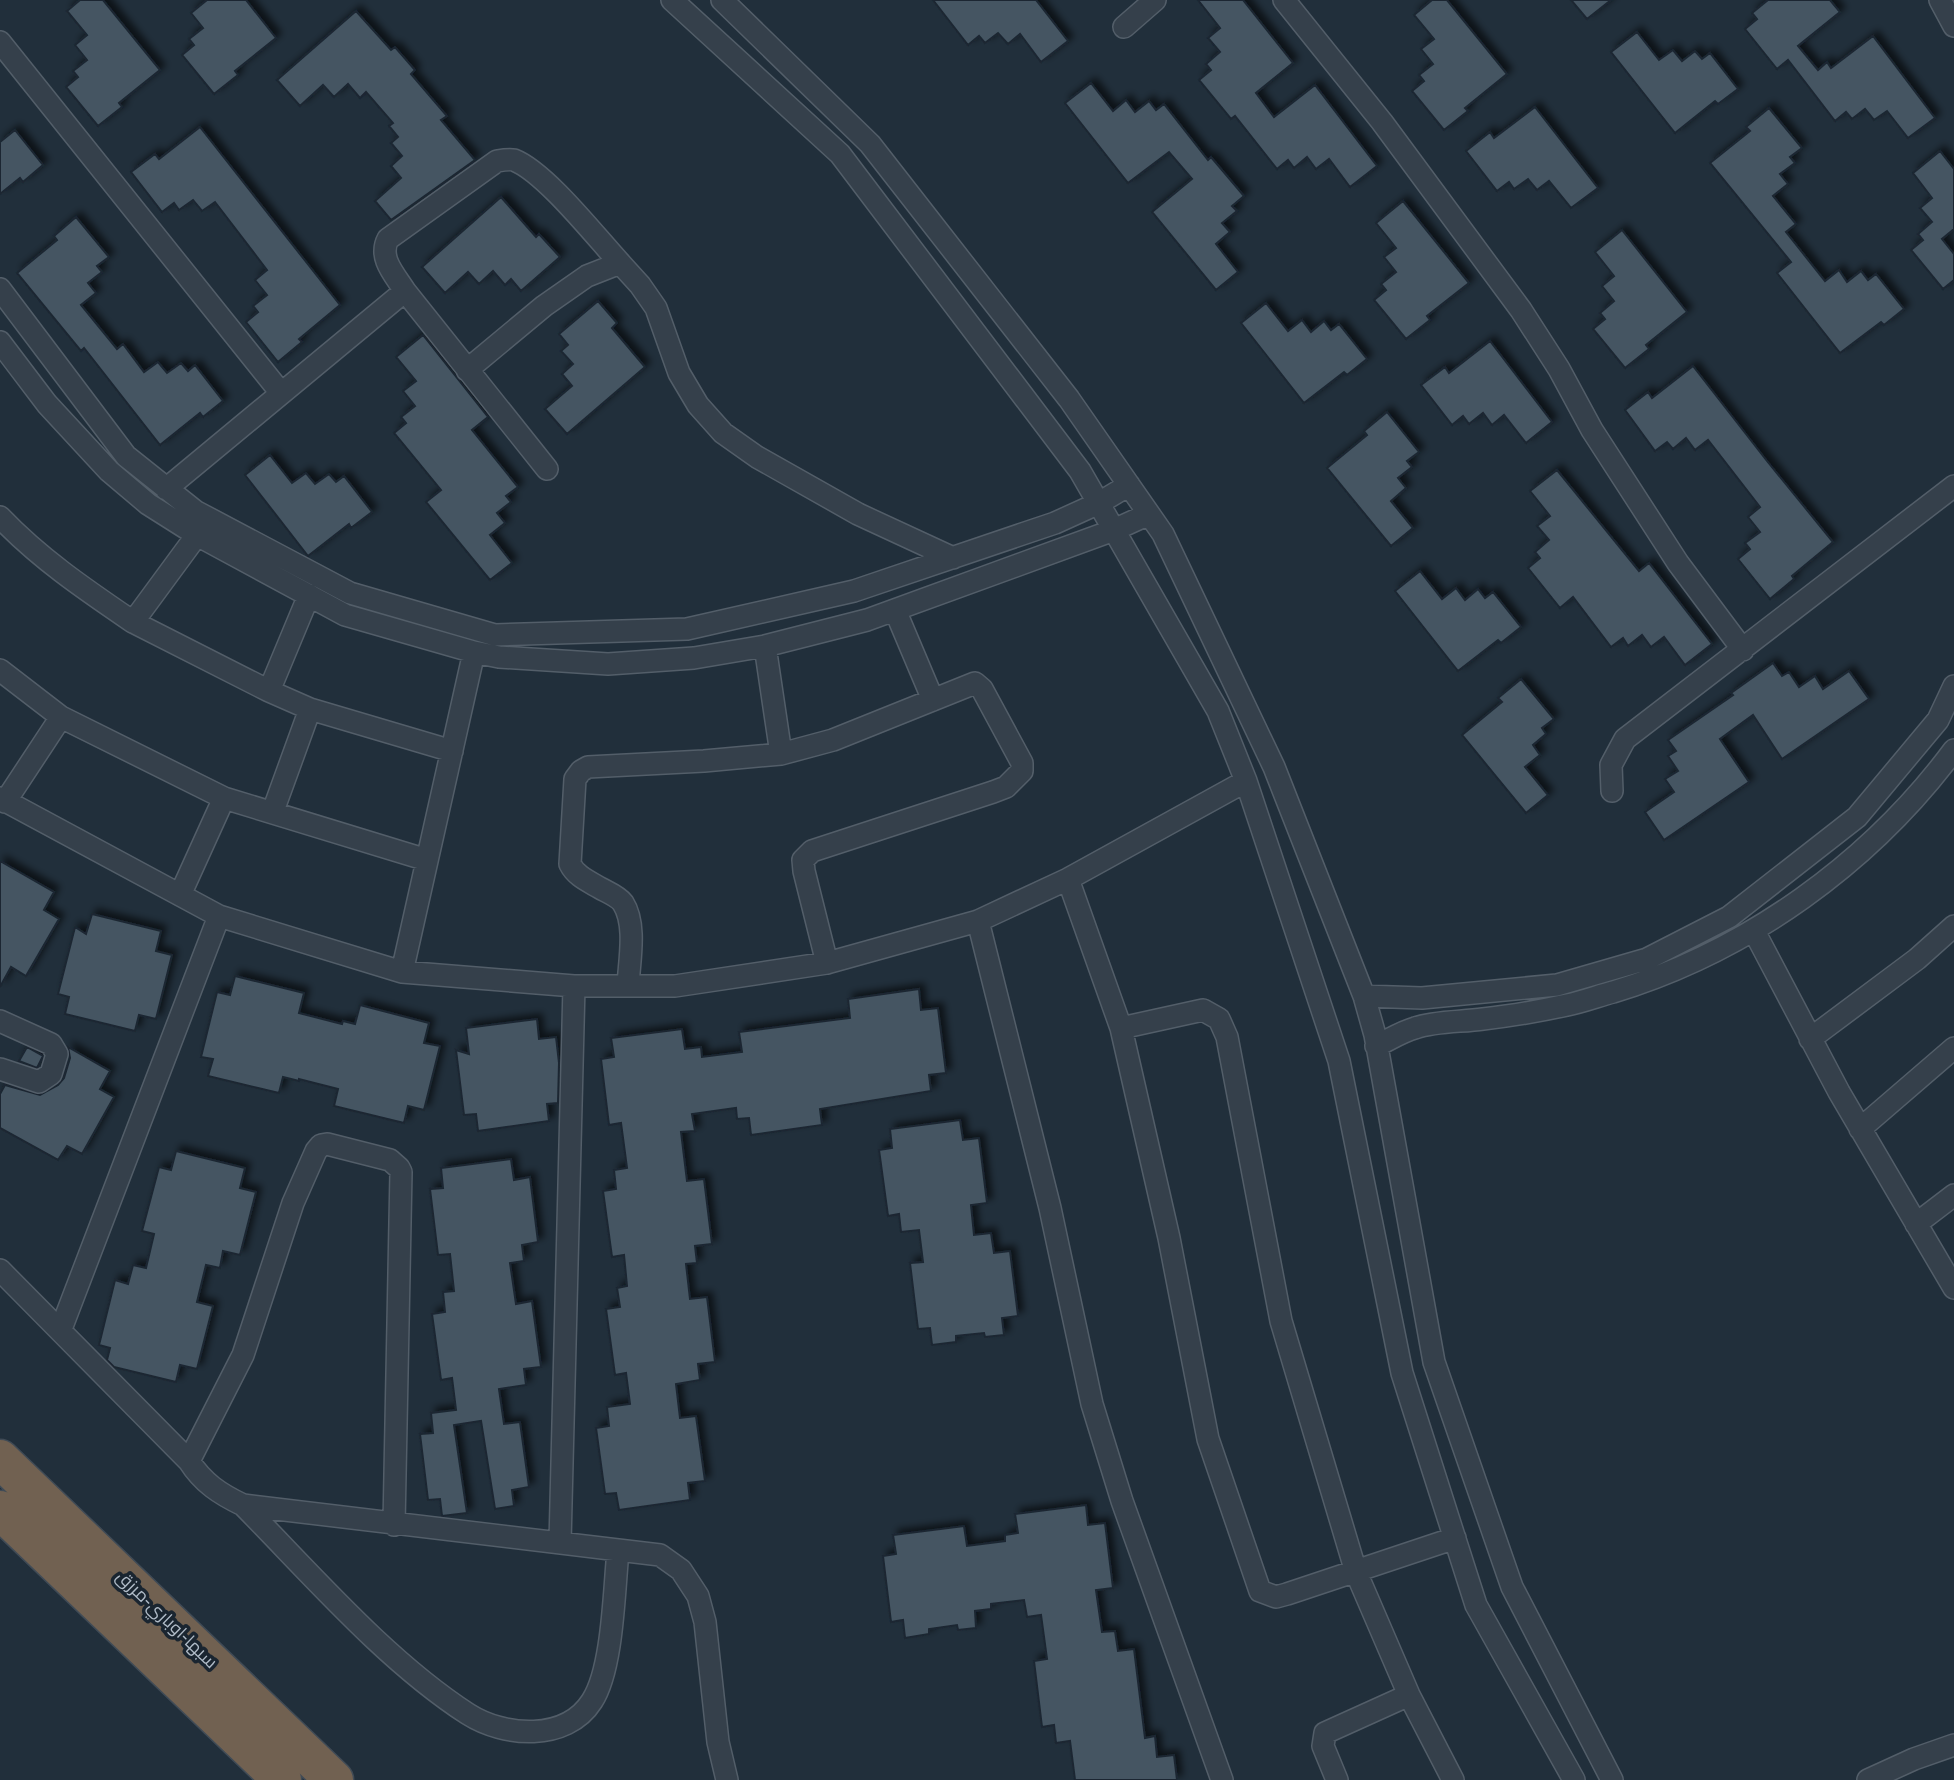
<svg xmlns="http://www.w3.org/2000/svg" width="1954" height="1780" font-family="Arial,Cairo,sans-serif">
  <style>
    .building { fill: #445562; stroke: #1c2732; stroke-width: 2; filter: url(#shadow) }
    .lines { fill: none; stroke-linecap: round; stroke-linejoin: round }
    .street-casing { stroke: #535e69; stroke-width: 24 }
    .highway-casing { stroke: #404b56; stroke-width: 41 }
    .street { stroke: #35404b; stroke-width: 21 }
    .highway { stroke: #716151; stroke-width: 38 }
    .labels { text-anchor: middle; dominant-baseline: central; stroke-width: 7; stroke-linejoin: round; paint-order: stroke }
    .street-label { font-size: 18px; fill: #b0bbc7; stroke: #1a2530 }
  </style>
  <defs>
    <filter id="shadow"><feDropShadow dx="5" dy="-5" stdDeviation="3.5" flood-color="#0009"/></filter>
  </defs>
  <rect width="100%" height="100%" fill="#212f3b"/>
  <!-- building -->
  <path class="building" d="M80,0h23l57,70 -41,33 3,4 -24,19 -32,-39 12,-10 -5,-6 14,-11 -12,-15 12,-10 -20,-24z
    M207,0h39l30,38 -41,33 3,4 -24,19 -32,-39 12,-10 -5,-6 14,-11 -12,-15z
    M933,0h103l32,41 -27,21 -21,-28 -12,10 -10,-11 -13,10 -6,-7 -11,9z
    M1198,0h45l50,63 -37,30 18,24 41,-32 62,81 -27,21 -21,-28 -13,10 -9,-12 -13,11 -6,-8 -11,9 -42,-53 -4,3 -32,-39 12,-10 -5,-6 14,-12 -12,-14 12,-10z
    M1432,0h15l60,74 -42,34 3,3 -24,19 -32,-39 12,-10 -5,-6 14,-11 -12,-15 13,-10 -20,-24z
    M1571,0h40l-24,19z
    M1768,0h62l10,12 -42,34 20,24 9,-8 4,6 42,-32 62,82 -27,20 -21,-27 -13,9 -9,-11 -13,10 -6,-7 -11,9 -47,-61 -11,9 -32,-40 12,-10 -5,-6z
    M356,11l35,39 4,-3 20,23 -4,4 36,42 -6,4 34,40 -84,60 -16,-19 26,-23 -10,-12 11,-10 -11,-13 7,-6 -9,-11 4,-3 -27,-31 -6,6 -12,-14 -14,13 -11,-12 -23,21 -23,-26z
    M1637,32l22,28 14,-10 9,11 13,-10 7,8 8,-6 28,36 -20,15 -3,-3 -40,32 -64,-81z
    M1091,83l22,28 13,-11 9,12 14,-11 7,9 8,-6 44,56 3,-3 33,39 -12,10 5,5 -15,12 8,9 -14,12 22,28 -22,18 -64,-78 40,-33 -23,-27 -41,31 -63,-80z
    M1535,107l63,81 -27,20 -22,-27 -12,9 -9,-11 -14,10 -5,-7 -12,9 -31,-40 24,-19 4,6z
    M1769,108l33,40 -12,9 5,6 -15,11 8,10 -15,12 23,28 -10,8 39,49 14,-11 8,12 14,-11 7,9 8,-6 28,35 -20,16 -3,-3 -41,31 -63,-80 14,-11 -81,-99 40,-32 -4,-4z
    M200,127l140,178 -41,34 3,3 -24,20 -32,-40 12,-10 -5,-6 14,-11 -12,-15 12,-10 -52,-68 -13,9 -9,-11 -14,10 -5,-7 -12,9 -31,-40 24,-18 4,5z
    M15,130l28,35 -20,17 -3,-4 -20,16v-52z
    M1940,151l14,18v60l-12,10 12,15v26l-11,9 -32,-39 12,-10 -5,-6 14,-12 -12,-14 12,-10 -19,-25z
    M501,197l35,40 3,-3 21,23 -39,34 -10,-12 -6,6 -12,-14 -14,13 -11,-12 -23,21 -23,-26z
    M1403,201l66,82 -42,33 3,4 -24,19 -32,-39 12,-10 -5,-6 15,-12 -12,-15 12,-9 -20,-25z
    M76,217l33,40 -12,9 5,6 -14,11 8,10 -15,12 36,44 6,-5 21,28 14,-10 9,11 14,-10 7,8 7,-6 28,36 -20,16 -3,-4 -40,32 -76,-97 -3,3 -64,-78 40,-33 -3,-4z
    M1622,230l65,82 -41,33 3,4 -24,19 -32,-39 12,-10 -5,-6 14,-12 -12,-15 12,-10 -19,-24z
    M598,301l19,22 -5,5 33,39 -78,67 -22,-25 27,-23 -10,-12 11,-10 -12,-13 7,-6 -9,-11z
    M1266,303l22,28 14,-11 9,12 13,-11 7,9 8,-6 28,35 -20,16 -3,-3 -40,31 -63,-80z
    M423,335l65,82 -16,13 46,57 -12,9 5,6 -14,11 8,10 -15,12 22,28 -22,17 -64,-78 15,-12 -47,-57 12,-10 -5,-6 14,-11 -12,-15 13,-10 -20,-24z
    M1490,341l62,81 -26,21 -22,-28 -12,10 -9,-12 -14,11 -6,-8 -11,9 -31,-40 24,-18 4,6z
    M1693,366l74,95 66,81 -41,34 2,3 -24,20 -32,-40 12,-10 -5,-6 15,-11 -12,-15 12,-10 -52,-67 -13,10 -9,-12 -13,11 -6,-7 -12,9 -30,-41 23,-18 4,6z
    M1387,412l32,40 -12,9 5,6 -14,11 8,10 -15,13 22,27 -22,18 -64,-78 40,-33 -3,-4z
    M270,455l22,28 14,-10 9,11 14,-10 7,8 8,-6 28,36 -21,16 -2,-4 -41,32 -63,-81z
    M1557,470l82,101 10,-8 63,81 -27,21 -21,-28 -13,10 -9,-12 -14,11 -5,-8 -12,9 -38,-50 -13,11 -32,-40 12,-10 -5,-6 14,-12 -12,-14 13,-10 -20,-25z
    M1420,571l22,28 14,-11 9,12 13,-11 7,9 8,-6 28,35 -20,16 -3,-3 -40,31 -63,-80z
    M1773,663l9,13 7,-4 10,15 16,-11 8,13 26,-18 20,28 -87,60 -29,-44 -33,24 29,43 -85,58 -19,-28 29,-20 -9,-13 13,-8 -10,-15 8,-5 -8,-11 65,-45 -2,-2z
    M1521,679l33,40 -12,9 4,6 -13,11 7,10 -15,12 23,28 -22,18 -64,-78 40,-33 -4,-4z
    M0,861l54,31 -10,18 15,9 -33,57 -15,-9 -11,20z
    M92,914l69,17 -5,20 16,4 -16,64 -17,-4 -4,16 -70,-17 4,-17 -11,-3 17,-67 11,7z
    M235,976l69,17 -5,20 43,11 1,-3 12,3 5,-19 69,18 -5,20 16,3 -16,64 -16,-4 -4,17 -70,-17 4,-17 -39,-10v2l-16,-4 -4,16 -71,-17 5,-17 -12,-2 16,-65 13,3z
    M919,989l2,21 17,-2 8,65 -17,2 2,16 -111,18 2,16 -71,10 -2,-17 -12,1 -1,-11 -44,6 3,17 -14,1 6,49 17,-2 8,65 -17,2 2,17 -11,1 4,35 17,-2 8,65 -17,2 2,16 -24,4 4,34 16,-2 9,65 -17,2 2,17 -71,10 -3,-17 -11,1 -9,-66 13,-2 -2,-19 23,-3 -4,-31 -11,2 -9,-66 14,-2 -3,-19 10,-2 -3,-31 -12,2 -9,-66 13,-2 -2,-19 13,-2 -6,-45 -12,2 -8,-66 13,-2 -3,-19 71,-9 3,20 16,-2 1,10 40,-5 -3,-20 111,-14 -2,-19z
    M537,1019l2,20 17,-2 3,26 -1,40 -11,1 2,17 -71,10 -2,-17 -12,1 -8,-65 13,4 -3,-26z
    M27,1047l16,9 -6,12 -18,-7z
    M68,1047l42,24 -10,18 14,8 -32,57 -15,-8 -9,14 -58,-32v-34l5,-9 35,10 18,-10 6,-7 6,-20z
    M960,1120l3,20 16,-2 8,65 -16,2 3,30 17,-2 3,20 16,-2 8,65 -16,2 2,17 -19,2 -1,-4 -28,3v6l-24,3 -2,-17 -12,1 -8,-66 13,-1 -4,-32 -18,2 -2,-18 -11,2 -9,-66 13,-2 -2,-19z
    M176,1151l69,17 -5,20 16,4 -16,63 -17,-4 -3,17 -14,-3 -9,37 16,4 -16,63 -17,-4 -4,17 -62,-15 -7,-7 3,-12 -11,-3 16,-65 13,4 5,-19 13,3 8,-34 -12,-3 17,-64 12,3z
    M511,1159l3,21 16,-3 8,65 -16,3 2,16 -14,2 6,41 16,-3 9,66 -17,2 2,16 -27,4 5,35 16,-2 9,65 -17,3 2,16 -19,3 -14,-88 -27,4 13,88 -25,3 -2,-17 -12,1 -8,-66 13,-1 -2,-20 25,-3 -4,-32 -11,2 -9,-66 13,-2 -2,-20 11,-1 -4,-37 -12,1 -8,-66 13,-1 -2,-20z
    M1086,1505l2,20 17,-2 8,65 -17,2 6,42 13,-1 3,20 16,-2 11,89 10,-2 2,21 17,-2 3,25h-102l-5,-39 -14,2 -2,-18 -12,2 -8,-66 13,-2 -6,-44 -14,2 -3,-17 -33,4v5l-16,2 1,17 -18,2 -1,-5 -28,4v5l-24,4 -2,-18 -12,2 -8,-66 13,-2 -3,-19 71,-9 3,20 38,-5v-6l13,-2 -3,-19z"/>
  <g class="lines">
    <!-- street casing -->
    <g class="street-casing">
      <path id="street" d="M672,0l168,154 240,317 138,240 28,70 93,280 63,312 74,232 98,175
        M722,0l148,144 199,255 94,135 111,233 90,229 11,39 59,327 78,225 100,193
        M1284,0l98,122 139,188 38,59 33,61 86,133 65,87
        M1940,0l14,26
        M1124,27l31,-27
        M0,42l281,351
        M0,289l126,167 69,55 155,82 145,42 192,-6 167,-38 201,-68 44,-20 30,-18
        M405,291c-10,-16 -27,-33 -17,-52l109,-78c6,-1 12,-2 17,-1 31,12 82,77 106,103
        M0,342l47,62 62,67 39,33 49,31 148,80 129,37 25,5 109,7 86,-6 71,-12 102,-26 247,-90 35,-16
        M467,370l77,-64 43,-30 33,-13 20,22 16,23 23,65 19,32 25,28 34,24 101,57 95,44
        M166,489l239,-198 142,178
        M0,517c40,42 86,73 133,105l64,-87
        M309,595l-40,96 41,18 142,42
        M895,610l38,90
        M133,622l136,69
        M765,646l16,108
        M0,670l61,47 163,81
        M1612,791l-1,-26 14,-26 329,-253
        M0,798l219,118 183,56 172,14h101l152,-23 151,-42 90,-42 178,-98
        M5,802l56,-85
        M273,811l37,-102
        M1068,879l53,149 48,210 39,201 52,152 16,6 11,-3 168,-56
        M180,895l44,-97 203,62
        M978,921l72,287 42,196 30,97 100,279
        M1754,931l85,161 115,196
        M402,972l72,-320
        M628,986c1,-24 9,-61 -5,-83 -5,-7 -16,-11 -23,-15 -12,-7 -24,-12 -30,-24l5,-85 6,-8 7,-4 116,-6 77,-7 52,-14 142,-57 7,6 40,74v8l-16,16 -13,5 -181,59 -9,9 1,11 23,92
        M1364,996l58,2 135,-13 90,-26 82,-42 128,-100 81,-97 16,-34
        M0,1021l51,23 6,10 -6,20 -12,8 -39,-13
        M1121,1028l82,-18 16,9 8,18 54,284 75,251 53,123 44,85
        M1810,1039l107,-80 37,-33
        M1376,1046c13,-6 25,-14 39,-18 20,-7 46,-6 68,-9 28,-3 56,-8 84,-14 15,-3 31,-9 46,-13 135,-41 257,-129 341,-242
        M1860,1129l94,-81
        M1916,1224l38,-29
        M0,1270l189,191c14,22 31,33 54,44 69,70 143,156 225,209 36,23 98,28 124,-13 21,-32 22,-111 26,-150
        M61,1329l158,-413
        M189,1461l54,-106 50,-152 23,-52 5,-6 6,-1 63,16 9,8 2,4 -7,353
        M243,1505l417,50 21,15 17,26 7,26 13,120 9,38
        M560,1543l14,-557
        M1337,1780l-14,-34 2,-13 84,-38
        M1868,1780l46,-21 40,-14"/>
    </g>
    <!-- highway casing -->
    <g class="highway-casing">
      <path id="highway" d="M0,1459l334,321
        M0,1510l282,270"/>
    </g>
    <!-- street -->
    <use href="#street" class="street"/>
    <!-- highway -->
    <use href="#highway" class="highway"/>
  </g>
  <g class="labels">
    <!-- street labels -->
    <g class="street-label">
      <text transform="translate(167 1619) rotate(44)">سبها-اوباري-مرزق</text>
    </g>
  </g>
</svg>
